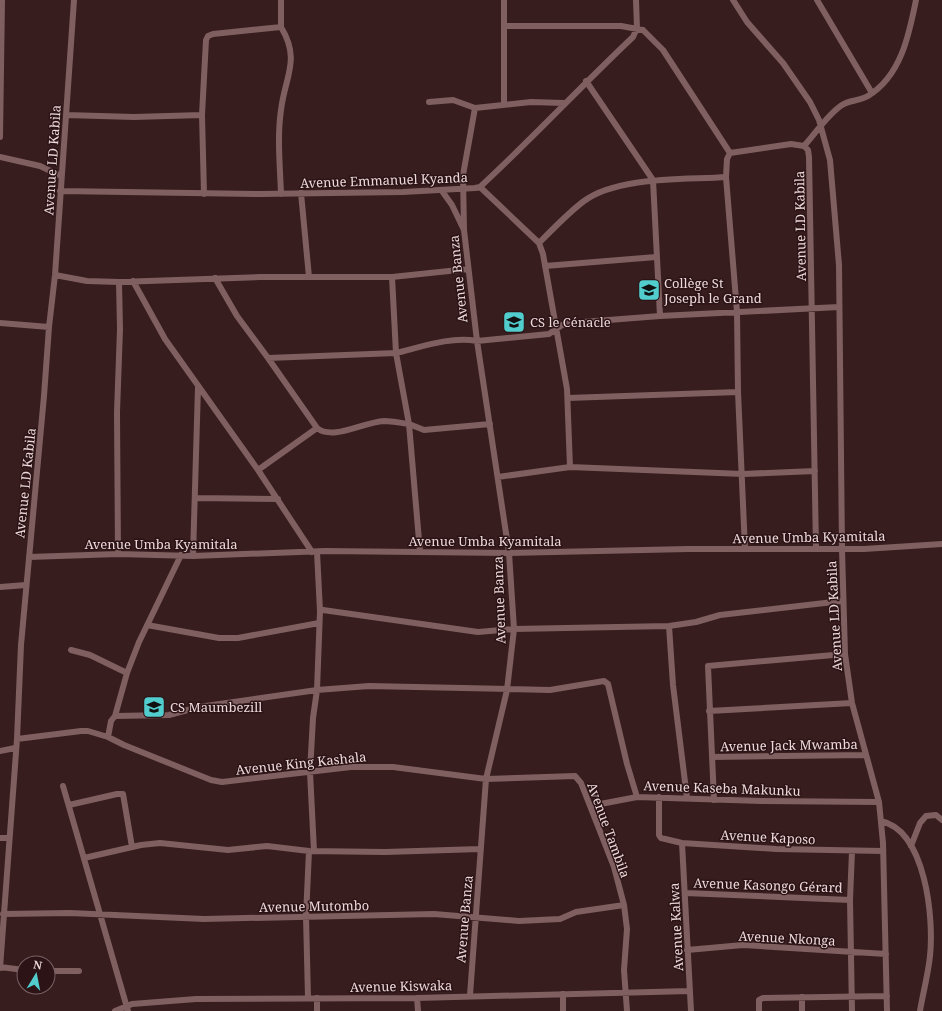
<svg xmlns="http://www.w3.org/2000/svg" width="942" height="1011" font-family="'Noto Serif',serif">
  <style>
    .lines { fill: none; stroke-linecap: round; stroke-linejoin: round }
    .street { stroke: #7f5f60; stroke-width: 6 }
    .labels { text-anchor: middle; dominant-baseline: central; stroke-width: 3; stroke-linejoin: round; paint-order: stroke }
    .street-label { font-size: 13px; fill: #ecd9da; stroke: #2c1315 }
    .poi-label { font-size: 13px; fill: #ecd9da; stroke: #2c1315; text-anchor: start }
  </style>
  <rect width="100%" height="100%" fill="#371d1e"/>
  <g class="lines">
    <!-- street -->
    <path class="street" d="M504,0v105
      M733,0l14,22 36,41 27,39 9,18 11,40 9,105 3,284 3,105 7,49 27,99 4,41 4,168
      M817,0l55,93
      M504,26h117l22,4 20,20 67,103
      M281,27c20,33 4,49 0,83 -4,27 -1,56 0,84
      M586,81l67,99 7,136
      M429,102l24,-2 22,8 56,-6 33,1
      M66,115l68,2 68,-2
      M0,137l2,-137
      M804,146l4,4 1,7 7,392
      M804,146c12,-13 23,-31 38,-41 7,-5 18,-4 26,-9 33,-20 41,-61 48,-96
      M0,157l40,9 21,10
      M726,177l11,135 1,80 7,157
      M480,187l59,56 4,11 24,135 3,78
      M60,191l200,3 143,-2 72,-4 5,-1c53,-49 101,-101 153,-150l4,-9 -1,-28
      M442,191l10,14 12,25
      M301,193l8,84
      M204,194l-2,-79 4,-75 2,-4 5,-2 68,-7v-27
      M539,243c14,-14 29,-30 45,-42 34,-25 101,-21 142,-24l1,-18 3,-6 61,-9 13,2
      M545,266l111,-9
      M55,275l32,6 32,1 141,-5h132l76,-8
      M392,277l4,76c25,-6 55,-17 81,-12l72,-7 13,-9 8,-2 90,-7 179,-9
      M215,278l22,38 31,42 128,-5 13,71 15,6 66,-6
      M133,281l32,58 93,131 54,82
      M0,323l49,4
      M568,398l170,-6
      M317,428c16,13 46,-6 67,-7 8,0 17,2 25,3l11,128
      M258,470l59,-42 -49,-70
      M498,477l72,-10 173,7 72,-3
      M195,498l83,1
      M317,552l3,59
      M118,554l-1,-142 3,-83 -1,-47
      M193,556l5,-169
      M29,557l89,-3 75,2 132,-5 184,2 179,-4h176l78,-5
      M0,587l26,-2
      M147,625l72,13h19l81,-15
      M669,626l4,59 14,113
      M71,650l19,5 37,18
      M709,711l143,-8
      M115,716l12,-43 12,-31 42,-87
      M108,737l16,8 87,35 11,2 129,-15h42l93,12 89,-3 6,7 33,84 10,38 3,24 -3,41 3,41
      M17,739l64,-8h7l20,6 3,-16 4,-5 54,-1 30,-8 118,-17 52,-4 181,4 54,-9 4,3 19,80 10,33
      M0,751l15,-3
      M712,757l154,-2
      M63,786l65,225
      M659,797v38l2,3 21,5 94,6 107,2
      M714,800l-6,-134 137,-12
      M69,805l48,-11h6l9,53
      M590,806l47,-9 124,4 118,1
      M881,821c45,10 53,98 49,135 -2,19 -7,37 -10,55
      M0,838h8
      M682,843l9,168
      M911,846l9,-23 6,-7 10,-1 6,5
      M314,851l-4,-79 3,-54 4,-28 3,-79 3,-1 155,22 36,-3 155,-3 27,-4 24,-7 122,-14
      M84,858l57,-13 19,-2 68,7 39,-4 42,5 76,1 95,-3
      M685,893l165,7
      M3,914l67,-1 134,6 230,-5 85,7 41,-2 16,-7 48,-7
      M687,950l56,-5 143,9
      M0,967l24,3
      M0,968l17,-229 4,-94 23,-249 5,-69 6,-52 19,-275
      M48,971h31
      M470,995l16,-216 21,-89 7,-61 -5,-76 -32,-212 -13,-111 -1,-55 12,-67
      M308,998l-2,-82 3,-65
      M417,998l1,13
      M115,1011l17,-7 64,-5 221,-1 273,-7
      M317,1011v-13
      M563,1011v-17
      M759,1011v-11l4,-2 124,-2
      M802,1011v-14
      M852,1011l-2,-111 2,-49"/>
  </g>
  <!-- icons -->
  <defs>
    <g id="school-square" transform="scale(1.15)"><rect x="-9" y="-9" width="18" height="18" rx="4" fill="#52cdce" stroke="#2c1315"/><path d="M0-5L7-2L0 1L-7-2ZM-4 1L0 2.5L4 1V4Q0 6-4 4Z" fill="#111"/></g>
  </defs>
  <g fill-rule="evenodd">
    <use href="#school-square" x="649" y="290"/>
    <use href="#school-square" x="514" y="322"/>
    <use href="#school-square" x="154" y="707"/>
  </g>
  <g class="labels">
    <!-- street labels -->
    <g class="street-label">
      <text transform="translate(52 160) rotate(-86)">Avenue LD Kabila</text>
      <text transform="translate(384 180) rotate(-2)">Avenue Emmanuel Kyanda</text>
      <text transform="translate(800 226) rotate(-91)">Avenue LD Kabila</text>
      <text transform="translate(458 279) rotate(-96)">Avenue Banza</text>
      <text transform="translate(25 483) rotate(-84)">Avenue LD Kabila</text>
      <text transform="translate(809 537) rotate(-1)">Avenue Umba Kyamitala</text>
      <text x="485" y="541">Avenue Umba Kyamitala</text>
      <text x="161" y="544">Avenue Umba Kyamitala</text>
      <text transform="translate(499 600) rotate(-92)">Avenue Banza</text>
      <text transform="translate(834 616) rotate(-93)">Avenue LD Kabila</text>
      <text transform="translate(789 745) rotate(-1)">Avenue Jack Mwamba</text>
      <text transform="translate(301 763) rotate(-6)">Avenue King Kashala</text>
      <text transform="translate(722 788) rotate(2)">Avenue Kaseba Makunku</text>
      <text transform="translate(609 830) rotate(70)">Avenue Tambila</text>
      <text transform="translate(768 837) rotate(3)">Avenue Kaposo</text>
      <text transform="translate(768 885) rotate(2)">Avenue Kasongo Gérard</text>
      <text transform="translate(314 906) rotate(-1)">Avenue Mutombo</text>
      <text transform="translate(464 919) rotate(-85)">Avenue Banza</text>
      <text transform="translate(676 927) rotate(-93)">Avenue Kalwa</text>
      <text transform="translate(787 938) rotate(3)">Avenue Nkonga</text>
      <text transform="translate(401 986) rotate(-1)">Avenue Kiswaka</text>
    </g>
    <!-- poi labels -->
    <g class="poi-label">
      <text x="664" y="283">Collège St<tspan x="664" dy="15">Joseph le Grand</tspan></text>
      <text x="530" y="322">CS le Cénacle</text>
      <text x="170" y="707">CS Maumbezill</text>
    </g>
  </g>
  <!-- north arrow -->
  <g transform="translate(36 975) rotate(10)"><circle r="19" fill="#2c1315" stroke="#796264"/>
  <path d="M0-3L7 15L0 10L-7 15Z" fill="#52cdce"/>
  <text y="-6" font-size="11" font-weight="bold" text-anchor="middle" fill="#ecd9da">N</text>
  </g>
</svg>
